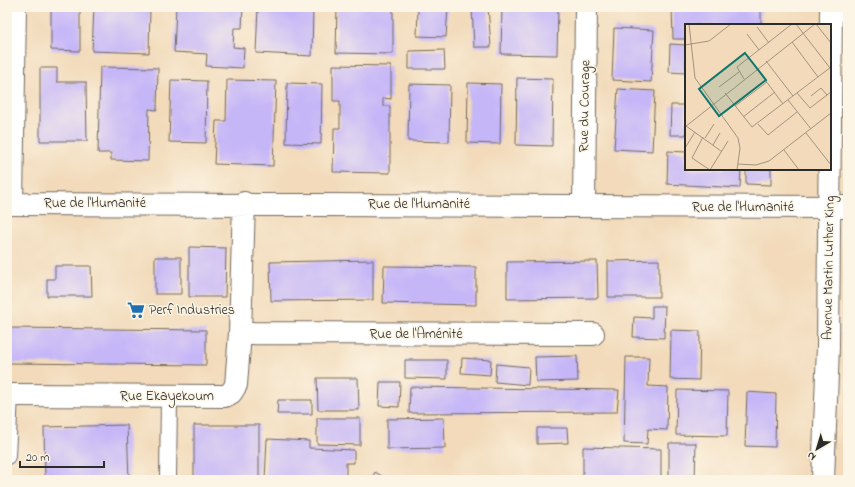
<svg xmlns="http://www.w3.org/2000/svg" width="855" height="487" font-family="'Indie Flower',sans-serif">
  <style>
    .building { fill: #c5b6f8 }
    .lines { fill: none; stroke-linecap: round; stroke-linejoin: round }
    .lane-casing { stroke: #71685d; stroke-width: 18 }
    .street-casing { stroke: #71685d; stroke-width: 24 }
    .secondary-casing { stroke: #71685d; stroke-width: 24 }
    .lane { stroke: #fff; stroke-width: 16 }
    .street { stroke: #fff; stroke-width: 22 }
    .secondary { stroke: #fff; stroke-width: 22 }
    .labels { text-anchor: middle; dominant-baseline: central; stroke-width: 3; stroke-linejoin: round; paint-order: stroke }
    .street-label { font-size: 14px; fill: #2b2b2b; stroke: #fcf5e5 }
    .poi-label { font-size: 14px; fill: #2b2b2b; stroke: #fcf5e5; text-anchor: start }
    .inset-road { fill: none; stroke: #a29481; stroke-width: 1 }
    .view { fill: #0f766e; fill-opacity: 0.15; stroke: #0f766e; stroke-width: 2 }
    .inset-edge { fill: none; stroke: #2b2b2b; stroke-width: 2 }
  </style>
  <rect width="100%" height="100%" fill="#fcf5e5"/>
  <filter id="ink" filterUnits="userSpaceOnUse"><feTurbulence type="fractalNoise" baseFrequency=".025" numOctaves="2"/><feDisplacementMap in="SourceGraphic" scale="8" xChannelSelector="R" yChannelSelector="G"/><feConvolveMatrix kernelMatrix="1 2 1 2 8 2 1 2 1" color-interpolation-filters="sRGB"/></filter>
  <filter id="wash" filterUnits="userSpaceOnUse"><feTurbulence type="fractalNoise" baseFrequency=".012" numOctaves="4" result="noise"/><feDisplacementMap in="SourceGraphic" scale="16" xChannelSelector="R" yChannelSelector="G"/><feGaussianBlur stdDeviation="0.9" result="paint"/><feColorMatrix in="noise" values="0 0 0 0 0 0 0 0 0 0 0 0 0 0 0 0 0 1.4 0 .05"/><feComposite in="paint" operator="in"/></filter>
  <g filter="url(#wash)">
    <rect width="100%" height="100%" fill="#f2daba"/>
    <g id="blocks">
      <!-- building -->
      <path class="building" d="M51,7h29v44l-29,-1z
        M94,7h56l-1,46 -57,-2z
        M176,7h67l-1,21h-8l-1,19 11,1 -1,20 -37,-2 1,-12 -33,-2z
        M258,7h55l-1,49 -56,-3z
        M337,7h56v47l-57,-1z
        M418,7h30l-2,30 -29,-1z
        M472,7h16l3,40h-17z
        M502,7h56l-1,48 -56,-1z
        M611,7h39v4l-39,-2z
        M672,7h89v18h-75v14h-13z
        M614,28l40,2 -3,52 -39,-2z
        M670,44l16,1v28l-17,-1z
        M444,50l1,19h-36v-18z
        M333,65l58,1v33l-8,-1v8h7v67l-57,-1 1,-44h6v-27h-7z
        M100,67l58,1 -1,42 -8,-1 -1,52 -37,-1v-7h-13z
        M40,68h17v14h29l1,59h-47z
        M517,78l36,1 -1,67 -36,-1z
        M171,80l36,1 -1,62 -37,-1z
        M227,80l49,1 -3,85 -59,-2 2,-43h10z
        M287,83l35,1 -1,60 -35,-1z
        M468,83l33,1 -1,60 -33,-1z
        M409,84l41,1 -1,57 -41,-1z
        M618,89l37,2 -3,60 -38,-2z
        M671,105h15v30h-16z
        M668,151l18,1v17h55l-1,19 -73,-4z
        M746,169h25v16l-25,-1z
        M189,247l37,1 -1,49h-36z
        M155,257h26v37h-26z
        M373,260v40l-102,1 -1,-39z
        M659,260v37h-51v-36z
        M597,261l1,37 -91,1v-37z
        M55,266h36l1,30h-45v-17h8z
        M384,266l92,1v38l-93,-2z
        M652,306h13l-1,32 -31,-1 1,-20 18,1z
        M7,328l199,2v35l-199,-2z
        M671,330l29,1 -1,49 -29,-1z
        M577,356l1,25 -42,1 -1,-25z
        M626,357h23l-1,29 20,1 -1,43 -19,-1 -1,15 -23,-1z
        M462,358l29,2 -1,15 -29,-2z
        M405,360h42v19l-42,-1z
        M496,364l33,3 -1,18 -33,-3z
        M317,378h41l1,32h-41z
        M380,382h20l-1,25 -20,-1z
        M410,387l209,3 -2,22 -208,1z
        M677,390l51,1 -1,45 -51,-1z
        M747,392l29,2 -1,53 -30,-1z
        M278,400h34v14h-35z
        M317,418h43v27l-43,-1z
        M444,418l1,30 -58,1v-30z
        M127,425l2,55h-84l-1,-53z
        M194,425h65v55h-65z
        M537,428h30l1,15 -31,1z
        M267,439l42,2v7l45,2v13h-8v17h-81z
        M669,443h27l-1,37h-26z
        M583,447l78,2v31h-78z
        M375,472l14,8h-18z"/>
    </g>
  </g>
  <g filter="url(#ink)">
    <use href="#blocks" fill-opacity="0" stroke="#71685d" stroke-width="1"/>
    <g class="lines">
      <!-- lane casing -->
      <g class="lane-casing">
        <path id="lane" d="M7,456l3,-61
          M168,480l1,-84"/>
      </g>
      <!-- street casing -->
      <g class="street-casing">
        <path id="street" d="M7,204l841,3
          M12,204l3,-197
          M584,206l2,-199
          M240,333l353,1
          M7,395l218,1 6,-3 5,-8 4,-52 4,-130"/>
      </g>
      <!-- secondary casing -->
      <g class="secondary-casing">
        <path id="secondary" d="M823,480l5,-133 3,-340"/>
      </g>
      <!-- lane -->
      <use href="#lane" class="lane"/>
      <!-- street -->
      <use href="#street" class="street"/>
      <!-- secondary -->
      <use href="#secondary" class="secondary"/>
    </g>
  </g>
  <!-- icons -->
  <defs>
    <g id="supermarket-bare" transform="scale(1.38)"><path d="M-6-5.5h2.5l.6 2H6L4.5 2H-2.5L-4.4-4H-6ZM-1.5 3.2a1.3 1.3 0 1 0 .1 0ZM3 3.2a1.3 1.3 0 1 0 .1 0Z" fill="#1f6fb2" stroke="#fcf5e5" stroke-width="2.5" paint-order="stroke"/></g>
  </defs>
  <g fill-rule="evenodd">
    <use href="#supermarket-bare" x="136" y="310"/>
  </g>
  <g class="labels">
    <!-- street labels -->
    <g class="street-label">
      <text transform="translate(585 106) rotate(-89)">Rue du Courage</text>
      <text x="95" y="203">Rue de l'Humanité</text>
      <text x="419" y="204">Rue de l'Humanité</text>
      <text x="743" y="207">Rue de l'Humanité</text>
      <text transform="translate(829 268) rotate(-89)">Avenue Martin Luther King</text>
      <text x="416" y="334">Rue de l'Aménité</text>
      <text x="167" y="396">Rue Ekayekoum</text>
    </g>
    <!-- poi labels -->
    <g class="poi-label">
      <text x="149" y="310">Perf Industries</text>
    </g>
  </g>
  <!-- overview -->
  <g transform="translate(685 24)">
    <rect width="146" height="146" fill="#f2daba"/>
    <path class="inset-road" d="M4,0l6,54 43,60 2,10 -3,22M111,0l34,44M131,0l15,19M72,3l12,16M62,10l12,16M107,18l26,35M0,21l24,-4 22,-17M81,37l27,35M72,45l26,35M59,55l-7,-12 55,-43M34,63l20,-15M40,69l27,34 79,-60M112,69l13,15 21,-16M126,72l10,-8 6,7M103,76l23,29M50,82l32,-24M58,93l32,-25M73,100l10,11 29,-23M1,102l35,25M0,103l130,-103M121,109l25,32M18,113l-11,21 18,12 18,-29M20,114l9,-14M28,121l7,-12M0,124l10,-16M99,126l15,20M53,140l18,1 13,-4 62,-48"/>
    <path class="view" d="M60,29l21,27 -47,36 -20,-27z"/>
    <rect width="146" height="146" class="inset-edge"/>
  </g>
  <!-- margin -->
  <rect width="855" height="487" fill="none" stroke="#fcf5e5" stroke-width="24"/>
  <!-- north arrow -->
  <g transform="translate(817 449) rotate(218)" stroke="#fcf5e5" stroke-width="3" paint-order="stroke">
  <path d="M0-3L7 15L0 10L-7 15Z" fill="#2b2b2b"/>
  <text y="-6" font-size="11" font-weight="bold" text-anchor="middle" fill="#2b2b2b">N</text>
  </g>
  <!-- scale -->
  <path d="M20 461v6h84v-6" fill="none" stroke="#2b2b2b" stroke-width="2"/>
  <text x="26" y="461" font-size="12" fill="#2b2b2b" stroke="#fcf5e5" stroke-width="3" paint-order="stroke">20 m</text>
</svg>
